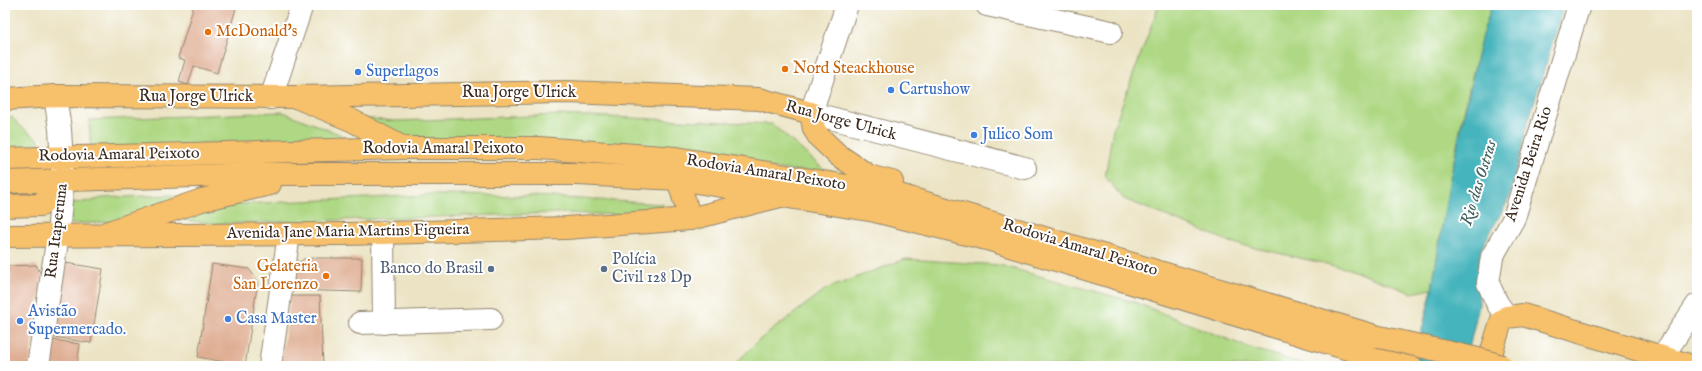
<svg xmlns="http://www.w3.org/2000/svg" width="1702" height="371" font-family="'IM FELL English',serif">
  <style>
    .green { fill: #aed883; stroke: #748150 }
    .water { fill: #44b4bc; stroke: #406f6d }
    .building { fill: #deab8f }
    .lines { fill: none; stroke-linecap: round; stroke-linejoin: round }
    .minor-casing { stroke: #938670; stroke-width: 24 }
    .major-casing { stroke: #938670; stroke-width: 24 }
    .highway-casing { stroke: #938670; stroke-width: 24 }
    .minor { stroke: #fff; stroke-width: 22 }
    .major { stroke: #f7c06b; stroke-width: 22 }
    .highway { stroke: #f7c06b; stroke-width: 22 }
    .highway-bridge-casing { stroke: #938670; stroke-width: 24; stroke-linecap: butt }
    .highway-bridge { stroke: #f7c06b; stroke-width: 22 }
    .food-dot { fill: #e8710a; stroke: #fff; stroke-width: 1.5 }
    .shop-dot { fill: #3f7fe0; stroke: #fff; stroke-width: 1.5 }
    .service-dot { fill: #5c6f8a; stroke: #fff; stroke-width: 1.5 }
    .labels { text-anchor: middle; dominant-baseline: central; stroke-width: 4; stroke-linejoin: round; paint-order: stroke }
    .food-label { font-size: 16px; fill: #c56008; stroke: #fff; text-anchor: start }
    .shop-label { font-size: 16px; fill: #366cbe; stroke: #fff; text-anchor: start }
    .street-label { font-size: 16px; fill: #3b2a1e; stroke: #fff }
    .service-label { font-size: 16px; fill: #4e5e75; stroke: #fff; text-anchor: start }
    .water-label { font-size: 17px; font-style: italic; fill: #3f615d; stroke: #fff }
  </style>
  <rect width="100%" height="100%" fill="#fff"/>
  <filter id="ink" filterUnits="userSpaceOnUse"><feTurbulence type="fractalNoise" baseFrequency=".025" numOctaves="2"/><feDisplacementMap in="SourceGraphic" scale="8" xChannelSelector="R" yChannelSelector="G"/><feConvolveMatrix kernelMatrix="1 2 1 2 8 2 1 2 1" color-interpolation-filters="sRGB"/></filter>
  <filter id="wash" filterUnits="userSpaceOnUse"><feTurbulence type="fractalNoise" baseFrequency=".012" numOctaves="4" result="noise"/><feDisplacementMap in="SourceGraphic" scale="16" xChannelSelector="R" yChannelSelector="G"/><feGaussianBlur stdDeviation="0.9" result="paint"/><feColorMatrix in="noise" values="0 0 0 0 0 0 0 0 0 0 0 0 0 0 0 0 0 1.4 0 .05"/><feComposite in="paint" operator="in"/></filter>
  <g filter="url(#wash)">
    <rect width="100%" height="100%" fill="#ebe3c3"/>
    <!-- green -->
    <path class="green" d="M1159,5h333c-29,92 -45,189 -60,284l-20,4 -63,-24 -116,-26 -109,-44 -19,-22 8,-48z
      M283,112l71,28 -263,9 -2,-29z
      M560,115l212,9 56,49 -421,-33 -47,-22 35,3z
      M5,117h7l8,9 19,14 1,13h-35z
      M168,195l21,2 -77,25 -42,2 1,-21 21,-2 10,-3z
      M432,195l100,1 131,8 -2,12 -101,-3 -345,11 -38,-5 62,-15z
      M905,259l94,6 135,37 113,45 63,19h-577l25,-25 68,-52z"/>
    <!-- water -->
    <path class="water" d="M1492,5h72l-38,124 -16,68 -29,52 -3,23 1,33 -14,61h-52l19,-77 17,-106 32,-145z"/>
    <g id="blocks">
      <!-- building -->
      <path class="building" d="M194,5h43l-20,68 -23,-7 -6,19 -9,-3 6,-22 -7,-2z
        M312,258h50l-1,34 -72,-2 3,-17 4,-8 8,-6z
        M59,262l44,7 -12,74 -44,-7z
        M212,264l37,5 9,12 -13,85 -47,-9z
        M36,265l6,11 -13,90h-24v-100z
        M290,296h30l3,70h-42z
        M47,339l33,5 -3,22h-34z"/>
    </g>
  </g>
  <g filter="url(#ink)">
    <use href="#blocks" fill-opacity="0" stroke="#938670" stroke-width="1"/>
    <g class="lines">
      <!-- minor casing -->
      <g class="minor-casing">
        <path id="minor" d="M847,5l-36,108 214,55
          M987,5l124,27
          M271,98l31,-93
          M383,232l1,91
          M1507,317l-10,-14 -9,-20 4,-26 22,-39 65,-213
          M360,323l131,-4
          M1662,357l35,-52
          M38,366l20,-131 5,-57 -3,-49 -5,-33
          M270,366l19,-132"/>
      </g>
      <!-- major casing -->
      <g class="major-casing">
        <path id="major" d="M5,99l50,-3 241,1 270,-5 193,7 52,14
          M678,179l12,40
          M5,236l340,-2 221,-6 124,-9 90,-23
          M1491,366v-12l10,-32 6,-5 16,-2 169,51"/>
      </g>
      <!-- highway casing -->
      <g class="highway-casing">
        <path id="highway" d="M296,97l55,23 51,27
          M811,113l3,16 5,8 19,18 31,21 23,6
          M5,159l398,-11h136l137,10 220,36 479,142
          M5,182l255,-8h317l101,5 197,32 112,28 384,117 40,10
          M5,206l36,-1 22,-27
          M103,234l99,-34 68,-16"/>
      </g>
      <!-- minor -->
      <use href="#minor" class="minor"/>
      <!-- major -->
      <use href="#major" class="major"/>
      <!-- highway -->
      <use href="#highway" class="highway"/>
      <!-- highway-bridge casing -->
      <g class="highway-bridge-casing">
        <path id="highway-bridge" d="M1375,336l103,23 24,7"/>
      </g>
      <!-- highway-bridge -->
      <use href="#highway-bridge" class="highway-bridge"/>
    </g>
  </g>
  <!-- markers -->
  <g class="food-dot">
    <circle cx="208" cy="32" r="4"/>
    <circle cx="785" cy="69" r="4"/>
    <circle cx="326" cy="276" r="4"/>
  </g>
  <g class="shop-dot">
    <circle cx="358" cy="72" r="4"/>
    <circle cx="891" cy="90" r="4"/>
    <circle cx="974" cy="135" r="4"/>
    <circle cx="228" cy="319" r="4"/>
    <circle cx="20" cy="321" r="4"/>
  </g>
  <g class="service-dot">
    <circle cx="491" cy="269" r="4"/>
    <circle cx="604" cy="269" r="4"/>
  </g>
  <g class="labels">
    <!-- food labels -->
    <g class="food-label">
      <text x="216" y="32">McDonald's</text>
      <text x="793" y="69">Nord Steackhouse</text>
      <text x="318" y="267" text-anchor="end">Gelateria<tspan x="318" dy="18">San Lorenzo</tspan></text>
    </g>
    <!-- shop labels -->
    <g class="shop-label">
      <text x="366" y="72">Superlagos</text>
      <text x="899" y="90">Cartushow</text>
      <text x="982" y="135">Julico Som</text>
      <text x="28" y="312">Avistão<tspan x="28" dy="18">Supermercado.</tspan></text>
      <text x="236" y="319">Casa Master</text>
    </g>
    <!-- street labels -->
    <g class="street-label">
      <text x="519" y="93">Rua Jorge Ulrick</text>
      <text x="196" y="97">Rua Jorge Ulrick</text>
      <text transform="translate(841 121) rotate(15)">Rua Jorge Ulrick</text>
      <text x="443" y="149">Rodovia Amaral Peixoto</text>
      <text transform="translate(119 155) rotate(-1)">Rodovia Amaral Peixoto</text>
      <text transform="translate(1529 164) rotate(-72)">Avenida Beira Rio</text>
      <text transform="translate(766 173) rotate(9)">Rodovia Amaral Peixoto</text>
      <text transform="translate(57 231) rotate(-83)">Rua Itaperuna</text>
      <text transform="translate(348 232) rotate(-1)">Avenida Jane Maria Martins Figueira</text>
      <text transform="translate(1080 248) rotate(17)">Rodovia Amaral Peixoto</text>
    </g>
    <!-- service labels -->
    <g class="service-label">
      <text x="612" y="260">Polícia<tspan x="612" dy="18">Civil 128 Dp</tspan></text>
      <text x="483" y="269" text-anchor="end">Banco do Brasil</text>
    </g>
    <!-- water labels -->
    <g class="water-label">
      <text transform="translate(1479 183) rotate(-73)">Rio das Ostras</text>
    </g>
  </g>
  <!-- margin -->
  <rect width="1702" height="371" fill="none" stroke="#fff" stroke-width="20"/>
</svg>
